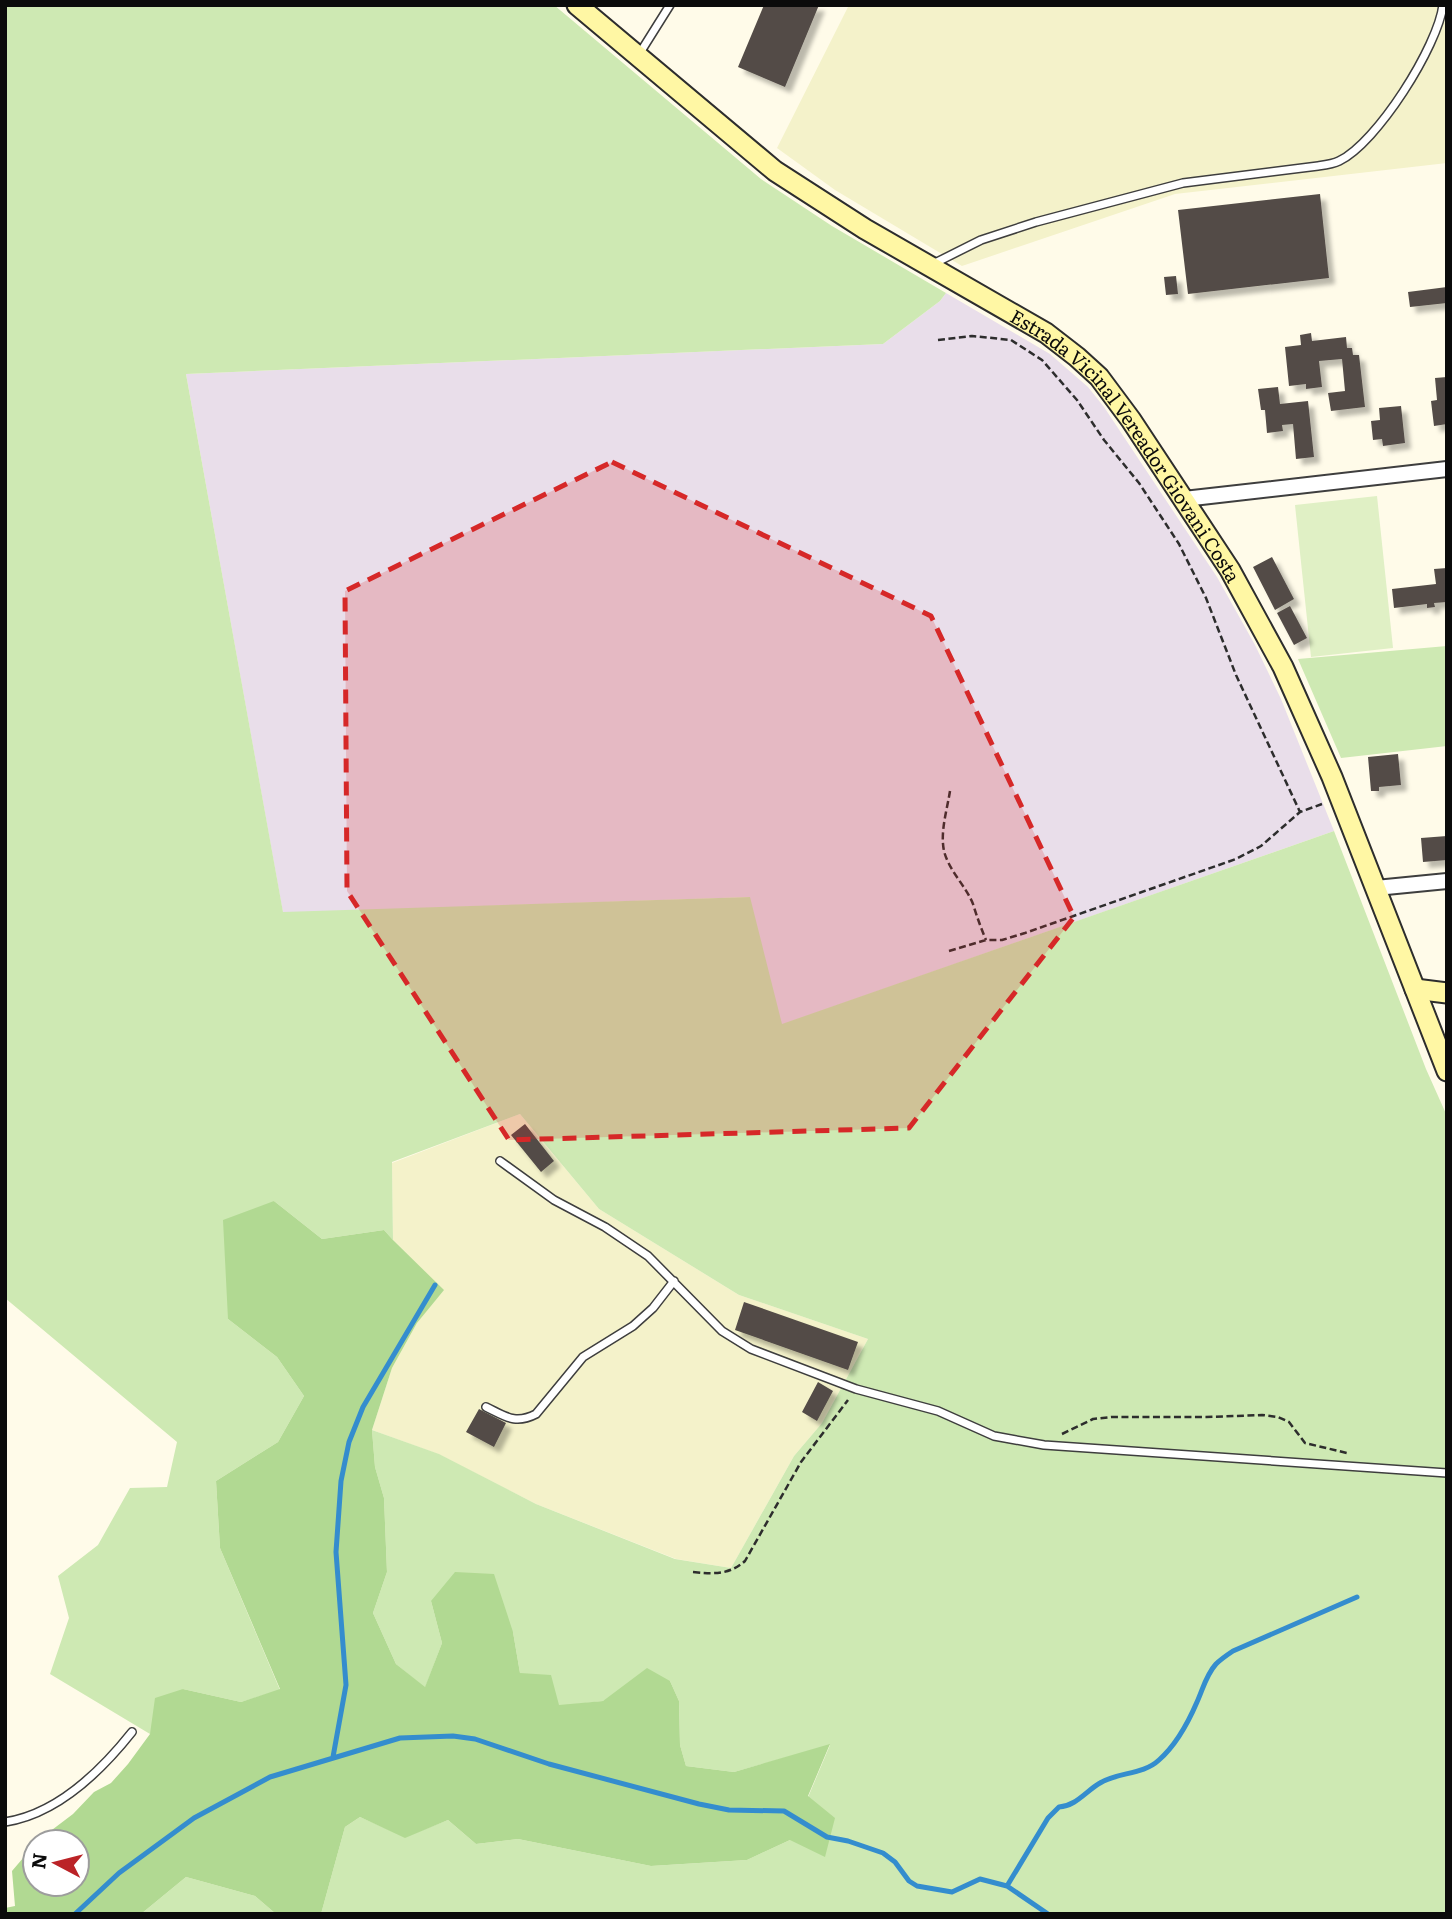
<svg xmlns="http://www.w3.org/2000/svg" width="1452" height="1919" font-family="Literata,serif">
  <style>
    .industrial { fill: #e9deea }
    .farmland { fill: #f4f2ca }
    .green { fill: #cee9b3 }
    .forest { fill: #b1d992 }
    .pitch { fill: #e0f0c5 }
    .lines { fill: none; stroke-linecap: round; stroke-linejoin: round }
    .stream { stroke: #348dce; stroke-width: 5 }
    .building { fill: #534c47; filter: url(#shadow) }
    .lane-casing { stroke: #3e3e3e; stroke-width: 10 }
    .street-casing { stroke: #3e3e3e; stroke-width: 18 }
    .secondary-casing { stroke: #2d2d2d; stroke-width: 23 }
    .path { stroke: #2d2d2d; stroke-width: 2.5; stroke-dasharray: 7 3.5; stroke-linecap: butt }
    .lane { stroke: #fff; stroke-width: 7 }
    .street { stroke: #fff; stroke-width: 14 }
    .secondary { stroke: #fff7a4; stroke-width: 19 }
    .marked { fill: #d62828; fill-opacity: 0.2; stroke: #d62828; stroke-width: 5; stroke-dasharray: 14 9; stroke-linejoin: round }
    .labels { text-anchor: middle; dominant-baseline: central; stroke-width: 7; stroke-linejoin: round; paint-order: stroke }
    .street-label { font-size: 19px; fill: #0b0b0b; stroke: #fff }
  </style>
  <defs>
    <filter id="shadow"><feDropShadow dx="6" dy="6" stdDeviation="2" flood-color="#0004"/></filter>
  </defs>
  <rect width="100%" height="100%" fill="#fffbe9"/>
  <!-- industrial -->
  <path class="industrial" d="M946,293l104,61 38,33 16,20 113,170 38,68 26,54 53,132 -553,194 -32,-128 -466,16 -97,-539 697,-30 57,-43z"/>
  <!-- farmland -->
  <path class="farmland" d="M849,5h598v158l-272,31 -213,72 -127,-76 -58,-42z
    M520,1114l79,95 140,86 129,44 -46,84 -28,33 -63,112 -55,-9 -140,-55 -98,-50 -66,-24 20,-62 25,-45 26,-33 -50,-50 -1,-77z"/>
  <!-- green -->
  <path class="green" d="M5,5h549l207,174 71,47 114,67 -6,8 -57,43 -697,30 97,538 467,-15 32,127 552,-193 92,238 21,47v798h-1126l24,-87 15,-10 45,20 43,-17 28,24 42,-5 133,27 96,-6 43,-20 40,-95 -96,27 -48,-6 -6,-21 -1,-44 -9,-20 -67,20 -44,5 -39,-33 -7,-41 -82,-31 11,42 -17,45 -29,-24 -23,-51 14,-41 -3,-74 -9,-31 -3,-37 67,24 97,50 139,55 56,9 63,-112 28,-33 46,-84 -129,-44 -140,-86 -79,-95 -128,48 1,78 -9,-10 -62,9 -48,-38 -46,118 49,38 27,39 -26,46 -62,39 4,67 60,142 -39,12 -58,-13 -33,45 -100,-60 19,-56 -11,-42 40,-31 32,-57 37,-1 10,-45 -172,-144z
    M1447,646v100l-106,12 -43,-99z
    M186,1877l69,19 21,18h-135z"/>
  <!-- forest -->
  <path class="forest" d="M274,1201l48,38 62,-9 9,10 51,50 -27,33 -25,45 -20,62 3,37 9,31 3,74 -14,41 23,51 29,23 17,-44 -11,-42 24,-29 39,2 19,58 7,41 31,2 8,30 44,-4 44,-33 23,13 9,20 1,44 6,21 48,6 96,-28 -22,52 27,22 -10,39 -35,-17 -43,20 -96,6 -133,-27 -42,5 -28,-24 -43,18 -45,-21 -15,10 -24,87h-45l-21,-18 -69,-19 -45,37h-136v-6l10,-2 -3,-35 23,-27v40h42v-42h-41l37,-28 21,-22 17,-9 17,-19 22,-30 5,-36 28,-9 58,13 39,-13 -60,-141 -4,-67 62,-39 26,-46 -27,-39 -49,-38 -5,-99z"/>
  <!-- pitch -->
  <path class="pitch" d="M1377,496l16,152 -82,9 -16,-152z"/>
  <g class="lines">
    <!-- stream -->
    <path class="stream" d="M333,1757l13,-72 -10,-133 5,-71 8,-39 14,-35 72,-122
      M1007,1886l41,-68 11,-11c17,-1 27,-16 41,-24 18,-11 43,-8 59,-23 17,-15 29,-37 38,-58 6,-13 9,-27 19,-38 5,-5 11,-9 17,-13l124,-54
      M75,1914l44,-41 75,-55 76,-41 130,-39 53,-2 22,3 74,25 150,40 30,6 55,1 43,26 21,4 35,12 12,9 14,19 8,5 35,6 28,-13 27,7 41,28"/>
  </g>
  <!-- building -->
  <path class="building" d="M764,5h55l-34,82 -47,-20z
    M1320,194l9,84 -141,16 -10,-84z
    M1176,276l2,18 -12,1 -2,-18z
    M1447,287v16l-37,4 -2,-15z
    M1311,333l1,8 34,-4 1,11h5l1,7h6l6,52 -34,4 -3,-18 17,-2 -3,-32 -23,2 3,26 -16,2v-5l-17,2 -4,-39 16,-2 -1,-10z
    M1447,377v47l-13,2 -3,-25 6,-1 -2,-22z
    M1278,387l2,17 28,-3 6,56 -18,2 -3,-35 -11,1 1,6 -16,2 -2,-23h-4l-3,-21z
    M1401,406l4,37 -22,3 -1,-7 -9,1 -2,-19 9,-1 -1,-12z
    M1272,557l22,42 -19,11 -22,-43z
    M1447,568v34l-13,1 1,4 -8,1v-4l-33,4 -2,-19 44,-5 -2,-15z
    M1290,606l17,32 -13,7 -17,-32z
    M1398,754l3,31 -22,2v4h-8l-3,-34z
    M1447,836v24l-24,2 -2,-24z
    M525,1124l29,37 -13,11 -30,-37z
    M744,1302l114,40 -10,28 -113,-40z
    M818,1382l15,9 -16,30 -15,-9z
    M479,1409l27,14 -12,24 -28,-15z"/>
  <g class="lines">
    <!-- lane casing -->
    <g class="lane-casing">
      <path id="lane" d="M638,56l32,-51
        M933,264l48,-24 55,-18 147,-39 135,-17c7,-1 15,-2 21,-5 38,-18 99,-115 104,-156
        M500,1161l54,39 51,27 43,29 74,75 29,18 105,40 82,22 56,25 50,9 403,28
        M486,1407c19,9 29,18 50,7l47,-57 50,-31 20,-18 21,-27
        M5,1822c53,-8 96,-51 127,-90"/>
    </g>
    <!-- street casing -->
    <g class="street-casing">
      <path id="street" d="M1184,499l263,-30
        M1376,888l71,-7"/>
    </g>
    <!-- secondary casing -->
    <g class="secondary-casing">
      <g id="secondary">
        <path id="s1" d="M577,5l198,166 90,58 181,104 31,24 22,20 32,43 99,150 53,97 49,110 115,294"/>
        <path d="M1415,989l32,4"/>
      </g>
    </g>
    <!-- path -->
    <path class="path" d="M938,340l34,-4 39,4 31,20 35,40 27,40 35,43 40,61 27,54 30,77 64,137 22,-8
      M950,791c-3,19 -10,41 -6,60 5,20 22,35 29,53 4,13 8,24 13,36
      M949,951l37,-11h16l23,-7 211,-74 25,-13 39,-34
      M1062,1434l31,-15 18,-2h95l56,-2 16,2 11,5 16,21 42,10
      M693,1572c21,2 36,3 52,-11l56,-99 47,-62"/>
    <!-- lane -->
    <use href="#lane" class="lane"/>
    <!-- street -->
    <use href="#street" class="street"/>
    <!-- secondary -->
    <use href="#secondary" class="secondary"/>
  </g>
  <!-- marked area -->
  <path class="marked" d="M612,462l319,154 143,301 -165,211 -400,12 -162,-249 -2,-300z"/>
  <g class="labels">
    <!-- street labels -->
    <g class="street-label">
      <text stroke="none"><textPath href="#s1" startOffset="712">Estrada Vicinal Vereador Giovani Costa</textPath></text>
    </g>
  </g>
  <!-- border -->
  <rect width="1452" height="1919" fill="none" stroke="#0b0b0b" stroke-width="14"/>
  <!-- north arrow -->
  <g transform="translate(56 1863) rotate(277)"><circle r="33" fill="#ffffff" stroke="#9d9d9d" stroke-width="2"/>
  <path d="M0-5L12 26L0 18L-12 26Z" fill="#bb2327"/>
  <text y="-10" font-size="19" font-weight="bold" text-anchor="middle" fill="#0b0b0b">N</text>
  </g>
</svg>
